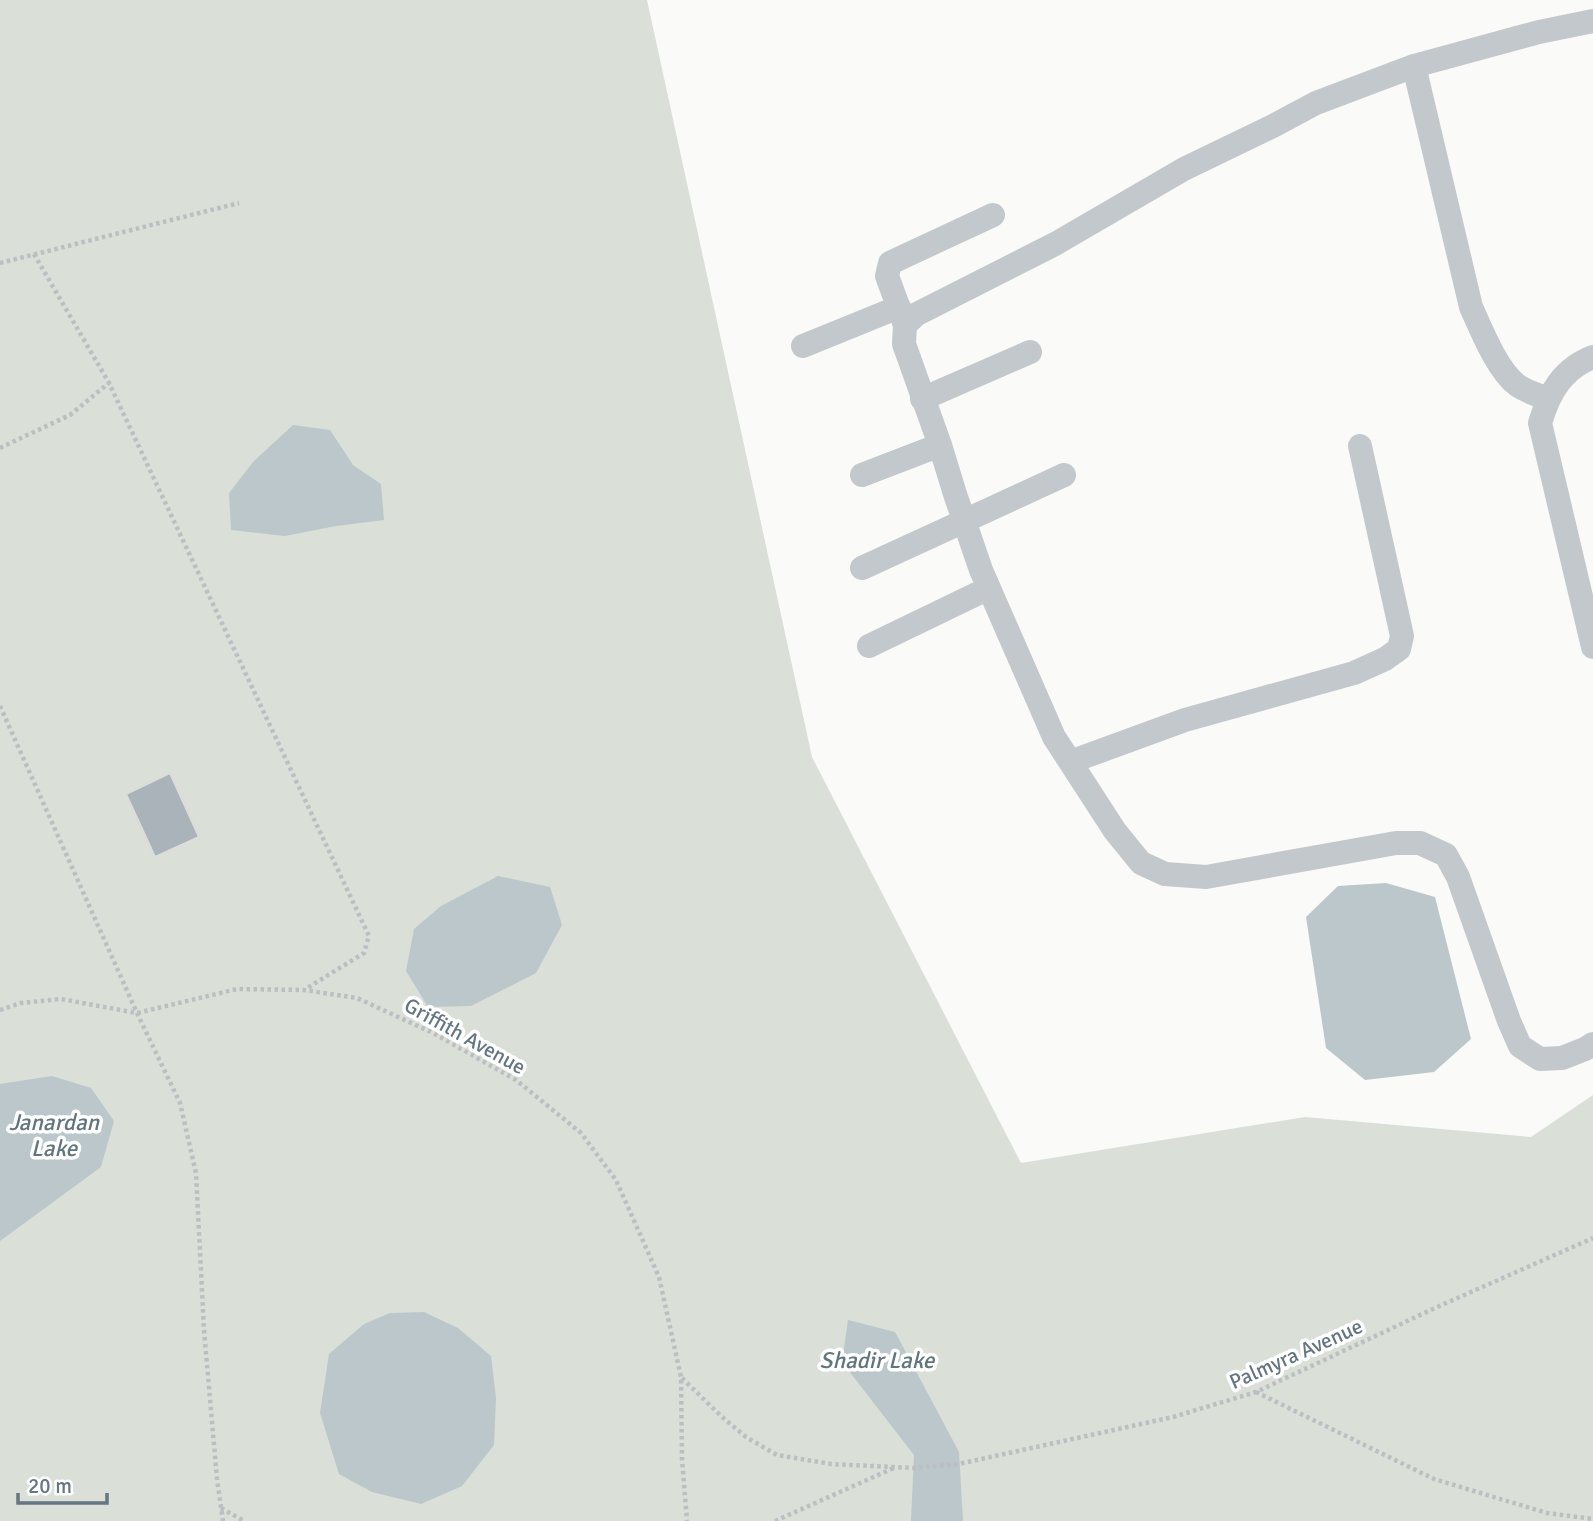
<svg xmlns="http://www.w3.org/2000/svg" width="1593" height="1521" font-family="Signika,sans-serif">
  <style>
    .green { fill: #dadfd7 }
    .water { fill: #bbc7cb }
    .building { fill: #aab3b9; stroke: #dcdcda; stroke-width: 2 }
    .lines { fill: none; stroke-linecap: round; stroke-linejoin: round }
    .path { stroke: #bbbfc2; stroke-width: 4.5; stroke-dasharray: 3.5 3.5; stroke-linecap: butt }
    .minor { stroke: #c3c8cc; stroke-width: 24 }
    .labels { text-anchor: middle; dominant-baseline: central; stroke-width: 7; stroke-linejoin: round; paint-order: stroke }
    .street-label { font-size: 21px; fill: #657683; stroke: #fff }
    .water-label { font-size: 23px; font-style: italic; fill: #60757c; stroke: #fff }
  </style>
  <rect width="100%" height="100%" fill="#fafaf8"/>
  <!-- green -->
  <path class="green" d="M0,0h647l165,757 209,406 284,-46 226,20 62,-42v426h-1593z"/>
  <!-- water -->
  <path class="water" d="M293,425l37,5 23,35 28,19 3,36 -48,6 -51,10 -54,-6 -2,-37 25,-32z
    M498,876l52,11 12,38 -26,48 -65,33 -43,1 -22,-36 8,-42 27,-23z
    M1386,883l49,14 36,142 -37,33 -69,8 -39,-32 -20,-131 32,-31z
    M52,1076l39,12 23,33 -13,46 -101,74v-157z
    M424,1312l34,16 33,28 5,42 -2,47 -32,41 -41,18 -49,-12 -33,-18 -19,-61 9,-59 35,-30 26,-11z
    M848,1320l47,12 64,120 4,69h-52l3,-66 -72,-93z"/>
  <!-- building -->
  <path class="building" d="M170,773l29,64 -44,20 -29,-63z"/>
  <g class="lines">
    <!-- path -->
    <path class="path" d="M34,254l75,129 260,553 -5,17 -60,37
      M0,263l239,-60
      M0,448l70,-33 39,-32
      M0,706l137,307 43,90 16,70 8,157 13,149 6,42
      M0,1010l21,-7 40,-4 76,14 100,-24 67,1 53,8 76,35 83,47 65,53 35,47 43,97 22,100 1,82 5,62
      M682,1378l40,39 24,20 31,18 54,9 82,4 46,-4 214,-47 83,-25 179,-84 158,-70
      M1256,1392l178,87 113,34 46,6
      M221,1508l23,13
      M775,1521l121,-54"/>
    <!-- minor -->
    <path class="minor" d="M1593,21l-54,11 -125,34 -98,37 -43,23 -89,43 -129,75 -138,70 -12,11 -1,19 36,101 15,49 26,76 73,167 61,94 26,32 24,11 41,3 190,-34h24l26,12 12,22 51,144 11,25 20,13 22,-1 23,-9 8,-5
      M1414,66l57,241c10,22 26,63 46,78 8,6 21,10 31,14
      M905,325l-18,-49 3,-13 103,-48
      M803,346l96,-39
      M1593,357c-31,12 -44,36 -53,66l53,224
      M922,399l108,-47
      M862,475l78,-30
      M862,568l202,-93
      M869,646l120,-58
      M1070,762l115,-42 169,-47 31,-14 14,-10 3,-13 -42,-190"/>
  </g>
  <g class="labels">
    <!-- street labels -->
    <g class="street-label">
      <text transform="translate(465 1036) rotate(29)">Griffith Avenue</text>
      <text transform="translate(1296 1354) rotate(-24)">Palmyra Avenue</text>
    </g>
    <!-- water labels -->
    <g class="water-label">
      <text x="54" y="1122">Janardan<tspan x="54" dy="26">Lake</tspan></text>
      <text x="877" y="1360">Shadir Lake</text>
    </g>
  </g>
  <!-- scale -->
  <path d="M18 1493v10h89v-10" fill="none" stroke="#657683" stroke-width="3.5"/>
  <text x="28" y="1493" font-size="21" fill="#657683" stroke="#ffffff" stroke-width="5" paint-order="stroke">20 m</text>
</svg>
